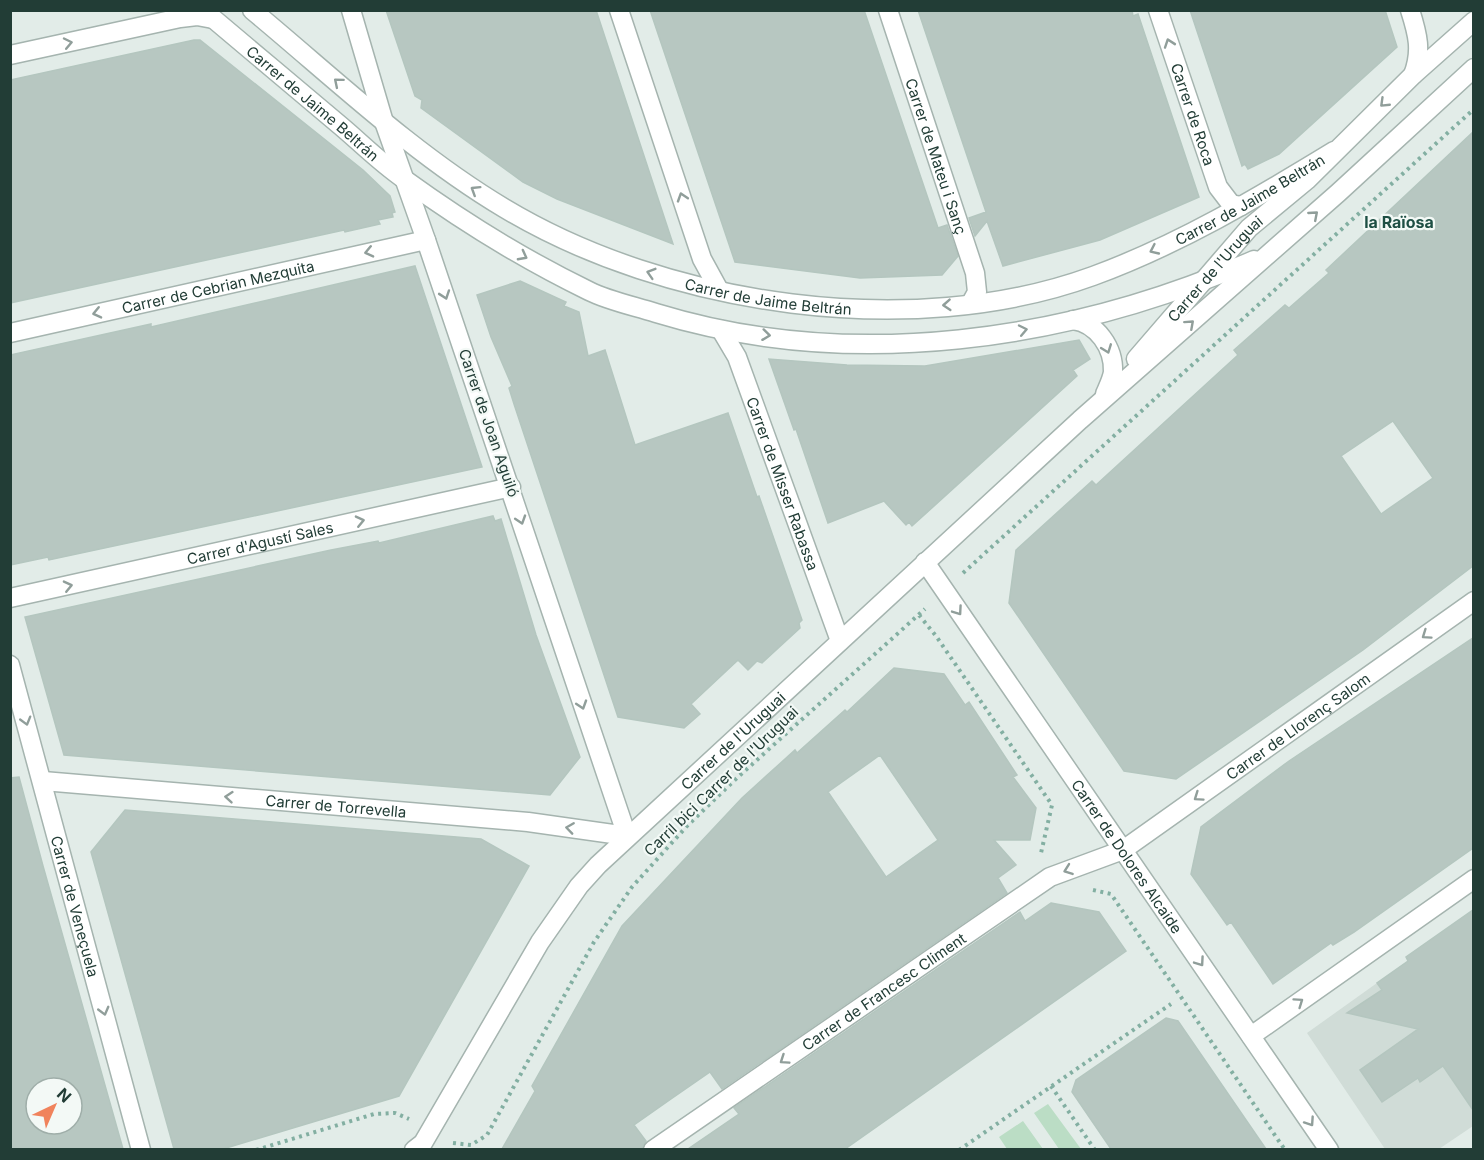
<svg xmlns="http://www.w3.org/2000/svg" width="1484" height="1160" font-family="Inter,sans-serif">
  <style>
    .built { fill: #d0dcd7 }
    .garden { fill: #bbddc5 }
    .building { fill: #b7c7c1; stroke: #b4c6bf; stroke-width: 1.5; fill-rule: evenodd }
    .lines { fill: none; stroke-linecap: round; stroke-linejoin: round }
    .minor-casing { stroke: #a5b4af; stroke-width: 21 }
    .path { stroke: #83afa2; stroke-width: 4; stroke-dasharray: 3 4.5; stroke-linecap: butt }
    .minor { stroke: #fff; stroke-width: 18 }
    .oneway { stroke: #909e9a }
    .labels { text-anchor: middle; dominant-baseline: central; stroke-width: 4.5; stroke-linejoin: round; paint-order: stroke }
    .street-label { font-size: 15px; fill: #223d36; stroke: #f3f9f6 }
    .neighbourhood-label { font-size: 16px; font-weight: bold; fill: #1e4f44; stroke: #f3f9f6 }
  </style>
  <rect width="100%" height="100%" fill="#e2ece8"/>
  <!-- built -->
  <path class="built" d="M1405,963l35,100 33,47v16l-34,23h-54l-78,-116z"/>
  <!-- garden -->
  <path class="garden" d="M1048,1104l33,45h-22l-25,-36z
    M1023,1121l20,28h-36l-8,-12z"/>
  <!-- building -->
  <path class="building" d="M386,10h210l77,234 -116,-45 -34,-17 -102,-74 1,-8 -7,-4z
    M650,10h214l74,218 9,-3 11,31 -16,19 -82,3 -125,-16z
    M918,10h214l1,6 5,-2 61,183 -99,43 -97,26 -16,-45 -12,15 -6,-18 17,-6z
    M1190,10h195l12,37 -118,107 -31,15 -3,-5 -3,2z
    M194,40h6l163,130 27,26 5,16 -3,1 1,4 -15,3 2,4 -35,8 -1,-2 -334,73v-223z
    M1473,132v434l-110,84 -187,129 -52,-8 -115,-168 7,-53 76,-69 4,4 95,-87 47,-43 -4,-5 51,-45 4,3 40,-35 -3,-3zM1393,421l40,57 -52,36 -40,-58z
    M415,266l67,201 -433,93 -1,-3 -38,8v-210l141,-31v3z
    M520,281l46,21 -2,4 15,6 9,44 17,-6 30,95 93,-32 29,84 2,-1 43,124 -3,3 1,5 -38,35 -5,-2 -9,9 -10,-10 -47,44 9,10 -16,14 -66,-11 -104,-313 -5,-16 3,-2 -21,-49 -14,-42z
    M1079,340l11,19 -17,11 4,6 -165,150 -3,-4 -3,3 -22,-24 -56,22 -32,-94 -2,1 -25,-71 78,6 78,1z
    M493,516l2,5 6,-2 35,116 44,122 -30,38 -486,-40 -39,-138 306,-67 47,-9 1,2z
    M1473,638v210l-119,84 -21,13 -2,-2 -58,41 -42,-62 -4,3 -36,-51 10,-47 88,-66z
    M894,668l50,6 21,31 4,-3 48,73 -4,2 23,31 -6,32h-36l22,25 -18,13 9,15 -285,196 -12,-17 -39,27 -37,26 12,16 -4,8h-140l33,-58 -3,-5 90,-160 120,-128 53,-48 2,3 48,-43 2,2zM880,755l58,85 -52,37 -58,-85z
    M19,777l24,89 80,283h-113v-371zM36,1088h36v36h-36z
    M125,810l356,29 48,27 -130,230 -176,53h-49l-83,-297z
    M1051,903l48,9 27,39 -281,198h-157l51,-35 -5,-6 286,-196 5,9z
    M1473,910v200l-30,-44 -23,16 -2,-4 -36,24 -22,-32 58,-41 -71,-16 35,-23 -5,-7 31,-22 -2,-4z
    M1166,1018l12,3 88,128h-155l-39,-57 4,-12z"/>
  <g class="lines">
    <!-- minor casing -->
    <g class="minor-casing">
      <g id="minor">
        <path id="s1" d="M203,10c47,39 92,78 139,117 20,17 40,37 62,52 58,42 121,81 185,112 20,10 45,15 67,22 196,60 413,28 598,-53"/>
        <path id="s2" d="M252,10c82,68 160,143 252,198 163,98 408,134 589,68 85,-31 164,-78 241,-125"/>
        <path d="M619,10l83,249 17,31"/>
        <path id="s3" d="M888,10l87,263 2,19 -6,11"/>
        <path id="s4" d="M1158,10l60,177 13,17 10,2"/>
        <path d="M1410,10c8,25 12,41 3,65"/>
        <path d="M10,55l170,-37 17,-2 16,3"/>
        <path d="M1073,320c24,3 41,28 40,52 -1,7 -5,15 -8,22"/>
        <path id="s5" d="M721,330l16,27 103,284"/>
        <path id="s6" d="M10,333l416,-93"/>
        <path id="s7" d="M1136,359l113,-131 58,-48 105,-104 62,-55"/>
        <path id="s8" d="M925,562l404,588"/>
        <path id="s9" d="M10,598l501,-111"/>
        <path id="s10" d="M10,665l131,485"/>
        <path id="s11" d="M43,781l485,41 99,14 -201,-596 -43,-121 -32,-109"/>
        <path d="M1251,1036l223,-157"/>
        <path id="s12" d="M414,1150l9,-7 7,-12 110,-189 39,-56 19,-21 482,-445 258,-227 136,-125"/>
        <path id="s13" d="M653,1150l397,-273 73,-27 351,-249"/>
      </g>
    </g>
    <!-- path -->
    <path class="path" d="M963,573l511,-464
      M919,615l17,21 116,169 -11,48
      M1093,890l18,4 174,256
      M1051,1086l44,64
      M453,1143l18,2 16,-10 107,-193 38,-55 55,-61 52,-50 186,-167
      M256,1150l118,-36 21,-1 14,6
      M959,1150l212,-146"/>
    <!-- minor -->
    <use href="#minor" class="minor"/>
  </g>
  <!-- one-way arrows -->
  <defs><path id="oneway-chevron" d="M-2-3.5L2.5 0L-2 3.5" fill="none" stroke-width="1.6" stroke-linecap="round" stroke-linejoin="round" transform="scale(1.5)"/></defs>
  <g class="oneway">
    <use href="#oneway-chevron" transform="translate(68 43) rotate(-12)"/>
    <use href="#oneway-chevron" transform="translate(1169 43) rotate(-109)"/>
    <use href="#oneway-chevron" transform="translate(338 82) rotate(-140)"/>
    <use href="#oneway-chevron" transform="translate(1384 103) rotate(136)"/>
    <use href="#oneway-chevron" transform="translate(475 190) rotate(-148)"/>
    <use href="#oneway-chevron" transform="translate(682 197) rotate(-108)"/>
    <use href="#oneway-chevron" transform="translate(1314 215) rotate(-41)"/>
    <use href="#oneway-chevron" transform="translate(1154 250) rotate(155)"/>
    <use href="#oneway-chevron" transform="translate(369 252) rotate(167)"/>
    <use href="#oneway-chevron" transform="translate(523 256) rotate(28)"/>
    <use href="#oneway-chevron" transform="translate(651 273) rotate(-163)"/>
    <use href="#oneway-chevron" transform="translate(445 295) rotate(71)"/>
    <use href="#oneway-chevron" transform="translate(947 305) rotate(176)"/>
    <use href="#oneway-chevron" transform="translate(97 313) rotate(167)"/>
    <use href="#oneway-chevron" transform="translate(1190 324) rotate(-42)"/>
    <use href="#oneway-chevron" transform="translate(1023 330) rotate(-12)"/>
    <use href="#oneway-chevron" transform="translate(766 335) rotate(7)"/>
    <use href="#oneway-chevron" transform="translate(1107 349) rotate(69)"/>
    <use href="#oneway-chevron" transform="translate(521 520) rotate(72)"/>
    <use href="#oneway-chevron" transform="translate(360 521) rotate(-13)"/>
    <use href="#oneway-chevron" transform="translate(68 586) rotate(-13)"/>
    <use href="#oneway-chevron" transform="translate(958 611) rotate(55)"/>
    <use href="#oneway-chevron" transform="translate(1426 635) rotate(145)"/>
    <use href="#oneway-chevron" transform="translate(582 705) rotate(72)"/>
    <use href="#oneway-chevron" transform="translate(26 721) rotate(74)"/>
    <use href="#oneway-chevron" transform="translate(229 797) rotate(-175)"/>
    <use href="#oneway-chevron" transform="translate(1198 797) rotate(145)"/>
    <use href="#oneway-chevron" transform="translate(570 828) rotate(-172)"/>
    <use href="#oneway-chevron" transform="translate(1068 870) rotate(160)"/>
    <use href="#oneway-chevron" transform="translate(1200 962) rotate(55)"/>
    <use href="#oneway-chevron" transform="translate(1299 1002) rotate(-35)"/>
    <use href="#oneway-chevron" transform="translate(104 1011) rotate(75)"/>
    <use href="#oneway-chevron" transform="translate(784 1060) rotate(146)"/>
    <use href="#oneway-chevron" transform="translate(1310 1122) rotate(56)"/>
  </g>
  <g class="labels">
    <!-- street labels -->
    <g class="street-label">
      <text stroke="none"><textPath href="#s1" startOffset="144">Carrer de Jaime Beltrán</textPath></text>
      <text stroke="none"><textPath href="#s4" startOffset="110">Carrer de Roca</textPath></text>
      <text stroke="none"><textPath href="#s3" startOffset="154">Carrer de Mateu i Sanç</textPath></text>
      <text stroke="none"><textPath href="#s2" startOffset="1106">Carrer de Jaime Beltrán</textPath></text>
      <text stroke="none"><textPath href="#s7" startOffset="120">Carrer de l'Uruguai</textPath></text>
      <text stroke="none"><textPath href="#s6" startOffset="213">Carrer de Cebrian Mezquita</textPath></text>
      <text stroke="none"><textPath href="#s2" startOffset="602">Carrer de Jaime Beltrán</textPath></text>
      <text transform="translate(489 423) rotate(71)">Carrer de Joan Aguiló</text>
      <text stroke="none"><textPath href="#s5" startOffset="166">Carrer de Misser Rabassa</textPath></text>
      <text stroke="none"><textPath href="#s9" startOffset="256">Carrer d'Agustí Sales</textPath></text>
      <text stroke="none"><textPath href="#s13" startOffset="774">Carrer de Llorenç Salom</textPath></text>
      <text stroke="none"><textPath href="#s12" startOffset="524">Carrer de l'Uruguai</textPath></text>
      <text transform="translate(721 781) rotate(-44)">Carril bici Carrer de l'Uruguai</text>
      <text stroke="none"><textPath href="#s11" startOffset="294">Carrer de Torrevella</textPath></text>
      <text stroke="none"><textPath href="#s8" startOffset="357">Carrer de Dolores Alcaide</textPath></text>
      <text stroke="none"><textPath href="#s10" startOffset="250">Carrer de Veneçuela</textPath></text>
      <text stroke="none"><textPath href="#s13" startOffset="280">Carrer de Francesc Climent</textPath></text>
    </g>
    <!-- neighbourhood labels -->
    <g class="neighbourhood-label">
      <text x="1399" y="222">la Raïosa</text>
    </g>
  </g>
  <!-- border -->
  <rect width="1484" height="1160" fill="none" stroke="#223d36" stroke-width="24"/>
  <!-- north arrow -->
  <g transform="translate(54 1106) rotate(44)"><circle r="28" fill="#f3f9f6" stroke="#9faea9" stroke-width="1.5"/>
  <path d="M0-4.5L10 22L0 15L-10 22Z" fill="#f0835c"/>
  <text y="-9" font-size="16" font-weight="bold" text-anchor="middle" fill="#223d36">N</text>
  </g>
</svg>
